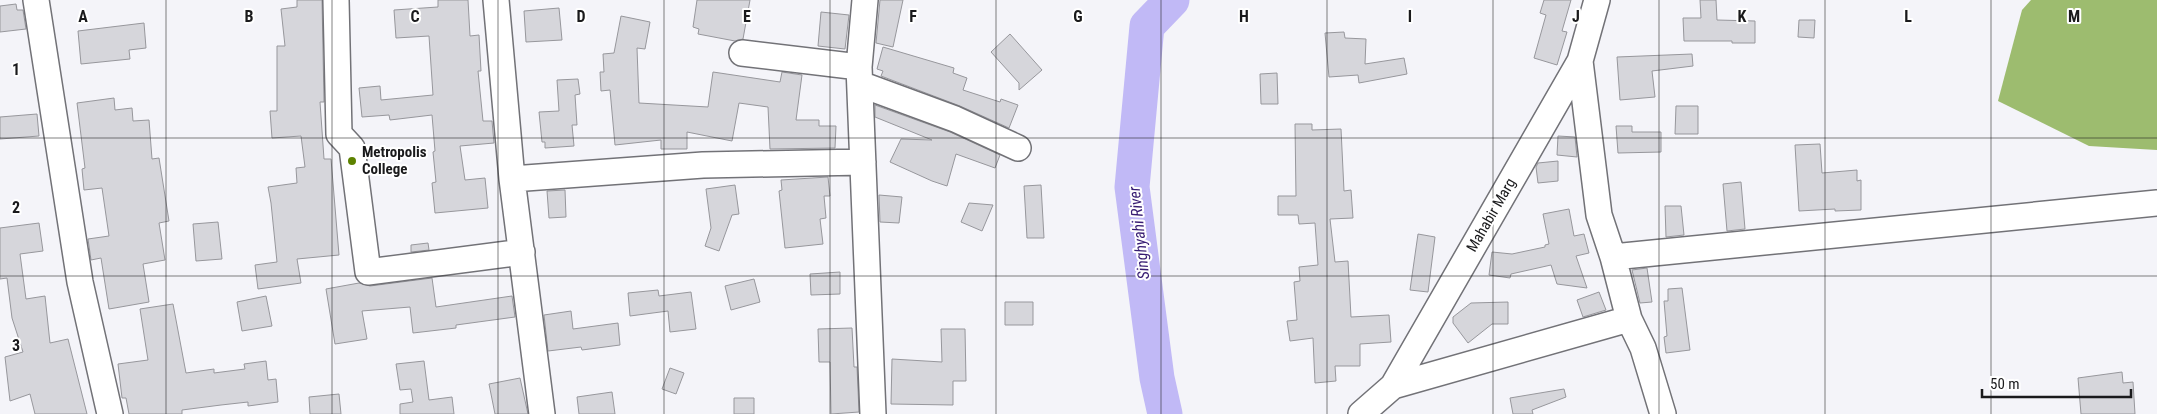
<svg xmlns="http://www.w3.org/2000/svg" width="2157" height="414" font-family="'Roboto Condensed',sans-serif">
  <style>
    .forest { fill: #9dbc6f }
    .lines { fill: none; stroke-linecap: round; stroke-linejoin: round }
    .river { stroke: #c1b9f6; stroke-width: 35 }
    .building { fill: #d6d6db; stroke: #97979c }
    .minor-casing { stroke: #727277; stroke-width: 28 }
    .minor { stroke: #fff; stroke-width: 25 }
    .grid { fill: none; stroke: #1a1a1c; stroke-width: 1; stroke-opacity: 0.55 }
    .poi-dot { fill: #5d8200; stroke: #fff; stroke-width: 2 }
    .labels { text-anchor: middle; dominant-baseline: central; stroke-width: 4; stroke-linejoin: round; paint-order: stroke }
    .poi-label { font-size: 15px; font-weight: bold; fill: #1a1a1c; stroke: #fff; text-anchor: start }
    .street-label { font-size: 15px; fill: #1a1a1c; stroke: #fff }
    .water-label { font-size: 16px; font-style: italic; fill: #371c72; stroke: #fff }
    .grid-label { font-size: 16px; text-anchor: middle; font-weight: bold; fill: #1a1a1c; stroke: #fff; stroke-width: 4; stroke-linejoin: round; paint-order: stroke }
  </style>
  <rect width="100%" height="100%" fill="#f4f4f9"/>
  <!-- forest -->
  <path class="forest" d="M2031,0h126v150l-68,-4 -91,-45 24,-91z"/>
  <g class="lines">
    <!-- river -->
    <path class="river" d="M1165,414l-8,-36 -25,-191 15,-161 25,-26"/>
  </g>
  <!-- building -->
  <path class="building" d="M297,0h25l2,102h-4l4,57h7l8,96 -42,4 4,24 -43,6 -3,-24 22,-3 -6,-59 -3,-16 29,-4 -1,-15 9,-1 -4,-31 -29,2 -2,-27h7v-65h8l-4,-37 16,-2z
    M438,0h30l2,36 9,-1 2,36h-3l5,50h9l2,22 -34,3 5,34 20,-2 3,30 -53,5 -3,-30 4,-1 -3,-30 2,-1 -3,-36 -42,5 -1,-5 -27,2 -3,-29 21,-2 1,14 52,-5 -4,-59 -33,2 -2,-28 44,-3z
    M697,0h53l-7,39 -8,2 -37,-7 1,-5 -6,-2z
    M880,0h23l-10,47 -17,-4z
    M1544,0h27l-9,31 5,1 -10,33 -23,-7 12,-43 -6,-2z
    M1700,0h16l1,20 38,1v22h-23v-2h-48l-1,-23h18z
    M16,4l1,6h6l3,19 -26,3v-26z
    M559,8l3,32 -36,2 -2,-31z
    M821,12l28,3 -4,34 -27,-3z
    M621,16l29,6 -5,27 -8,-1 2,55 69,4 5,-35 67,10 2,-10 20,3 -6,45h23v6h17l-1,22 -65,1 -2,-42 -29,-4 -7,38 -45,-9v17h-26v-9l-46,5 -5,-55 -9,1 -1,-19h4l-1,-18 11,-1z
    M1799,20h16l-1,18 -16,-1z
    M144,23l2,25 -17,2 1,9 -49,5 -3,-33z
    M1344,32l1,6 21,1 -1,25 39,-6 3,16 -48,9 -1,-8 -29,2 -4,-44z
    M1010,34l32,36 -23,20v-7l-28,-31z
    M883,47l71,21 -1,5 14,5 -4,12 37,12 1,-3 17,6 -9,23 -49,-22 -79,-30 2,-5 -6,-2z
    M1692,54l1,12 -41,5 3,26 -35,3 -3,-43z
    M1277,73l1,31h-17l-1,-30z
    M578,79l2,15 -5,1 2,30h-5l2,21 -29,2v-6h-3l-3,-30 20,-1 -2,-31z
    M114,98l1,12 17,-2 1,13 16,-1 3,39 7,-1 10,63 -10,2 6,37 -22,4 6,38 -40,7 -8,-51 -10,2 -3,-21 21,-3 -7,-48 -18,2 -2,-21 3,-1 -8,-65z
    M875,105l75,27 50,23 -5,13 -39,-14 -9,32 -15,-5 -42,-19 11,-23 31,1 -57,-23z
    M1676,106h22v28h-23z
    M37,114l2,22 -39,3v-22z
    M1295,124h17v6l29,-1 3,62 7,-1 2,28 -23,1 5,43 13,-1 3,56 38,-2 2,27 -31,2v22h-25l1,15 -21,2 -2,-45 -23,3 -3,-20 10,-1 -3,-38 6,-1 -1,-14 19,-2 -3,-42 -16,1 -1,-9h-20v-19h18z
    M1616,126h16v6h29v20l-43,1z
    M1558,136l17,1 2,20 -20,-2z
    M1820,144l2,29 35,-3v11l4,-1v30l-26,1v-2l-36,2 -4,-66z
    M1558,161v20l-20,2 -2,-16 2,-4z
    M828,177l2,19h-6l2,22 -6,1 3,25 -38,4 -6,-57 3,-1 -1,-10z
    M1741,182l4,47 -18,2 -4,-47z
    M735,185l4,29 -7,1 -13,36 -14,-5 6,-18 -5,-39z
    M1041,185l3,53h-17l-3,-52z
    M565,190l1,27 -17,1 -2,-27z
    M879,195l23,2 -3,26 -19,-1z
    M969,203l24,2 -11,26 -21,-9z
    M1665,206h16l3,29 -18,2z
    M1569,209l5,27 10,-2 5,19 -13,3 11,32 -30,-4 -6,-19 -40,9 -1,4 -21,-3 3,-23 20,2 33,-7v-2l4,-1 -6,-30z
    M218,222l4,37 -26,2 -3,-37z
    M39,223l4,28 -23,3 6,45 19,-3 5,47 18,-4 19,75h-52l-5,-20 -20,7 -5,-44 18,-5 -11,-34 -5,-40 -7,1v-51z
    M1418,234l17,3 -7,55 -18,-2z
    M428,243l1,7 -18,2v-7z
    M1647,268l5,34 -12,1 -8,-33z
    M840,272v22l-29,1 -1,-21z
    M432,278l4,29 76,-11 3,21 -59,8v3l-43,5 -3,-26 -48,4 5,28 -32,5 -9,-55 33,-6 11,3z
    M754,279l6,23 -29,8 -6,-24z
    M1682,288l8,62 -24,3 -2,-16 3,-1 -3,-35h4v-12z
    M658,290l1,6 32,-4 5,37 -26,3 -2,-21 -38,5 -2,-23z
    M1599,292l7,18 -23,7 -6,-17z
    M266,296l6,30 -30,5 -5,-29z
    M1005,302h28v23h-28z
    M1508,302v22h-16l-24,19 -15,-20v-6l18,-14z
    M173,304l13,69 28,-4v4l31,-4 -1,-5 22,-3 2,19 8,-1 2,23 -30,4v-4l-27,3 -39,5v4h-53l-3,-16h-4l-4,-34 30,-4 -8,-51z
    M571,311l2,18 45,-6 2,22 -38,5 -1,-3 -33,4 -4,-36z
    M852,328l2,39h3l2,45 -28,2 -1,-52h-11l-1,-33z
    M941,329h24l1,52h-13v24l-62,-1 1,-45 50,3z
    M424,361l5,39 23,-3 2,17h-54v-10l13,-2 -2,-13 -11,1 -4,-26z
    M670,368l14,5 -8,21 -14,-5z
    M2122,372l1,11 10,-1 2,32h-54l-3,-36z
    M520,378l8,36h-33l-6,-30z
    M1564,389l2,8 -34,13 1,4h-20l-3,-16z
    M612,392l3,22h-36l-2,-17z
    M339,394l2,20h-31l-1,-17z
    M734,398h20v16h-20z"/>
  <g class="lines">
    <!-- minor casing -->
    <g class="minor-casing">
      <path id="minor" d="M36,0l44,282 30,132
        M336,0l3,134 13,14 16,124 154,-20
        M496,0l16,179 30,235
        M865,0l-6,67 14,347
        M742,53l117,14
        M1580,61l19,154 14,42 16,62 14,29 20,66
        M860,84l95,35 63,29
        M512,179l191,-14 160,-3
        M1613,257l544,-54
        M1393,386l236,-67
        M1361,414l32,-28 187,-325 17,-61"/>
    </g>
    <!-- minor -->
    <use href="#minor" class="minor"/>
  </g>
  <!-- grid -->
  <path class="grid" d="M166,0v414M332,0v414M498,0v414M664,0v414M830,0v414M996,0v414M1161,0v414M1327,0v414M1493,0v414M1659,0v414M1825,0v414M1991,0v414M0,138h2157M0,276h2157"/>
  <!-- markers -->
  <circle class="poi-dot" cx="352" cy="161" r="5"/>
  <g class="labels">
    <!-- poi labels -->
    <g class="poi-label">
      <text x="362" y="152">Metropolis<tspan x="362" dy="17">College</tspan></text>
    </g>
    <!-- street labels -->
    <g class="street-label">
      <text transform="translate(1491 215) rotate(-60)">Mahabir Marg</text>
    </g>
    <!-- water labels -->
    <g class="water-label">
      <text transform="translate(1139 233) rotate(-96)">Singhyahi River</text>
    </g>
  </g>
  <g class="grid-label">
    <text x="83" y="22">A</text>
    <text x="249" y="22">B</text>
    <text x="415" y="22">C</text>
    <text x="581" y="22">D</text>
    <text x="747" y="22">E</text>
    <text x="913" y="22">F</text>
    <text x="1078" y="22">G</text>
    <text x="1244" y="22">H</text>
    <text x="1410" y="22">I</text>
    <text x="1576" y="22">J</text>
    <text x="1742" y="22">K</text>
    <text x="1908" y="22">L</text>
    <text x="2074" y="22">M</text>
    <text x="16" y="75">1</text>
    <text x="16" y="213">2</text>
    <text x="16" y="351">3</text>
  </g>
  <!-- scale -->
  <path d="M1982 389v8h149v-8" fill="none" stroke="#1a1a1c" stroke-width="2.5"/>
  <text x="1990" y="389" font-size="15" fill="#1a1a1c" stroke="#ffffff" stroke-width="4" paint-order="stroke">50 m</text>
</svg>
